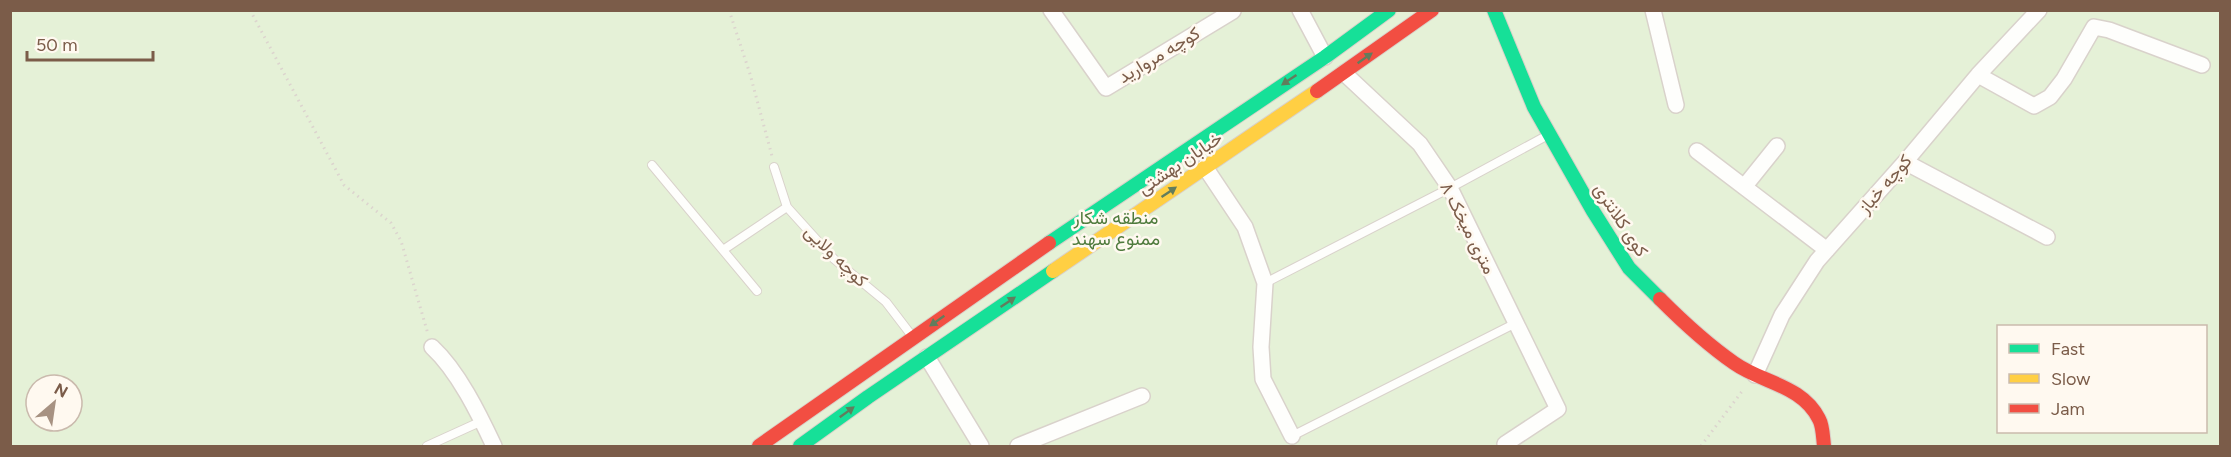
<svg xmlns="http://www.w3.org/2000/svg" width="2231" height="457" font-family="Figtree,Vazirmatn,sans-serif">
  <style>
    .green { fill: #e5f1d7; fill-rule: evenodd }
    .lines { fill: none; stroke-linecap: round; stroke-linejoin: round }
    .lane-casing { stroke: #d9d2cb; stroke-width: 10 }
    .street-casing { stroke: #d9d2cb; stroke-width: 18 }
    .fast-casing { stroke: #d9d1c9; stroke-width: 16 }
    .slow-casing { stroke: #d9d1c9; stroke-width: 16 }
    .jam-casing { stroke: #d9d1c9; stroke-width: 16 }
    .path { stroke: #dcd4ce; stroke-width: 3; stroke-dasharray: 1.5 4.5; stroke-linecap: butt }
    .lane { stroke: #fefefc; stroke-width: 8 }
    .street { stroke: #fefefc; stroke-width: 15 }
    .fast { stroke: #16e098; stroke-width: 14 }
    .slow { stroke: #ffcf43; stroke-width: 14 }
    .jam { stroke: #f24e42; stroke-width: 14 }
    .oneway { fill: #627d5d }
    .labels { text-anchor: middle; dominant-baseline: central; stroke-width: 5; stroke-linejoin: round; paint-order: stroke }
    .street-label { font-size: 18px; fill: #7b5c49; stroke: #fff9f0 }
    .park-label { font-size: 18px; fill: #4f7b3d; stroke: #fff9f0 }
  </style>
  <rect width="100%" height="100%" fill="#f9f5ed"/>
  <!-- green -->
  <path class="green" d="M10,11h2210v435h-2209zM1998,326h208v106h-208zM36,385h36v36h-36z"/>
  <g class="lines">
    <!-- lane casing -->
    <g class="lane-casing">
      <path id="lane" d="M652,165l105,126
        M774,167l13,40 47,52 52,43 26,34
        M723,250l64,-43
        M1265,283l185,-95 98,-53
        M1292,436l224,-113
        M427,446l55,-25"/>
    </g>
    <!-- street casing -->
    <g class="street-casing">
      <path id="street" d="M1051,10l55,78 127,-77
        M1300,10l25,47
        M1653,10l23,95
        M1344,73l76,71 30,44 108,221 -53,35 2,2
        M1978,75l56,31 16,-9 14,-18 30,-52 15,3 93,35
        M1697,151l130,99
        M1905,162l142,75
        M1205,167l40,60 20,56 -4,64 2,32 29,57
        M1744,187l33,-41
        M432,347c26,24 47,67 62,99
        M927,357l54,89
        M1755,375l27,-60 35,-54 88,-99 73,-87 61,-65
        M1018,446l124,-50"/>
    </g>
    <!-- fast casing -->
    <g class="fast-casing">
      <path id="fast" d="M1494,10l40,97 59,104 36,57 31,31
        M1049,243l276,-186 64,-47
        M800,446l68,-49 185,-126"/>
    </g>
    <!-- slow casing -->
    <g class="slow-casing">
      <path id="slow" d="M1053,271l264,-180"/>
    </g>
    <!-- jam casing -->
    <g class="jam-casing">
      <path id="jam" d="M1317,91l115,-81
        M1660,299c20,20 51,48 74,64 28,20 68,22 85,56 4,7 4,19 5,27
        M759,446l290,-203"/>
    </g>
    <!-- path -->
    <path class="path" d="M250,10l94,175 47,38 10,18 27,93
      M729,10l21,64 22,82
      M1701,446l42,-56"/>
    <!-- lane -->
    <use href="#lane" class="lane"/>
    <!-- street -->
    <use href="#street" class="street"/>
    <!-- fast -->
    <use href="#fast" class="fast"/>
    <!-- slow -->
    <use href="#slow" class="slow"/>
    <!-- jam -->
    <use href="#jam" class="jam"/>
  </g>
  <!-- one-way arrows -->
  <defs><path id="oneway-solid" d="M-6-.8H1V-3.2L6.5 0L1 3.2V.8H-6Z" transform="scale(1.5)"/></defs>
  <g class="oneway">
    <use href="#oneway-solid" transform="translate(1365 58) rotate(-35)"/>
    <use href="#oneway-solid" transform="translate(1289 80) rotate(146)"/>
    <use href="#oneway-solid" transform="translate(1169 192) rotate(-34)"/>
    <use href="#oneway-solid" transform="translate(1008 302) rotate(-34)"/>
    <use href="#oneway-solid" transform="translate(937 321) rotate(145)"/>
    <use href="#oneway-solid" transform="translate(847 412) rotate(-36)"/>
  </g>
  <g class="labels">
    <!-- street labels -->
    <g class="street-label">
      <text transform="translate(1159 55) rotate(-31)">کوچه مروارید</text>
      <text transform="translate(1180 163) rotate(-34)">خیابان بهشتی</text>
      <text transform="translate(1885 184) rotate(-49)">کوچه خباز</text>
      <text transform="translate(1621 220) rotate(57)">کوی کلانتری</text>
      <text transform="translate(1468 228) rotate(63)">۸ متری میخک</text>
      <text transform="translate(836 256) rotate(44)">کوچه ولایی</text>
    </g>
    <!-- park labels -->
    <g class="park-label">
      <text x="1116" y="218">منطقه شکار<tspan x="1116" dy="21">ممنوع سهند</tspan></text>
    </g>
  </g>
  <!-- border -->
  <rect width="2231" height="457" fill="none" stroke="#7b5c49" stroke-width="24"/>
  <!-- legend -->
  <rect x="1997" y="325" width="210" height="108" fill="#fff9f0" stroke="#cabaad" stroke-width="1.5"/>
  <rect x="2009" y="344" width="30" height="9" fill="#16e098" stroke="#cabaad" stroke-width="1.5"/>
  <text x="2051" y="355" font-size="18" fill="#7b5c49">Fast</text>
  <rect x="2009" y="374" width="30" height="9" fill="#ffcf43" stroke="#cabaad" stroke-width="1.5"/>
  <text x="2051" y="385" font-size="18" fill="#7b5c49">Slow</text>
  <rect x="2009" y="404" width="30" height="9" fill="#f24e42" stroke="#cabaad" stroke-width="1.5"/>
  <text x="2051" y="415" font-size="18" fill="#7b5c49">Jam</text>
  <!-- north arrow -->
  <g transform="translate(54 403) rotate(29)"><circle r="28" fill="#fff9f0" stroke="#cabaad" stroke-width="1.5"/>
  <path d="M0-4.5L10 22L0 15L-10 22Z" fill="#a79282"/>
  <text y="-9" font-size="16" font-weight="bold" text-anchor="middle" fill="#7b5c49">N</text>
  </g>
  <!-- scale -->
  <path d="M27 51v9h126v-9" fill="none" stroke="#7b5c49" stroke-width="3"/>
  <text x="36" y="51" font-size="18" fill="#7b5c49" stroke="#fff9f0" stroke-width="4.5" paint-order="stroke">50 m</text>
</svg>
